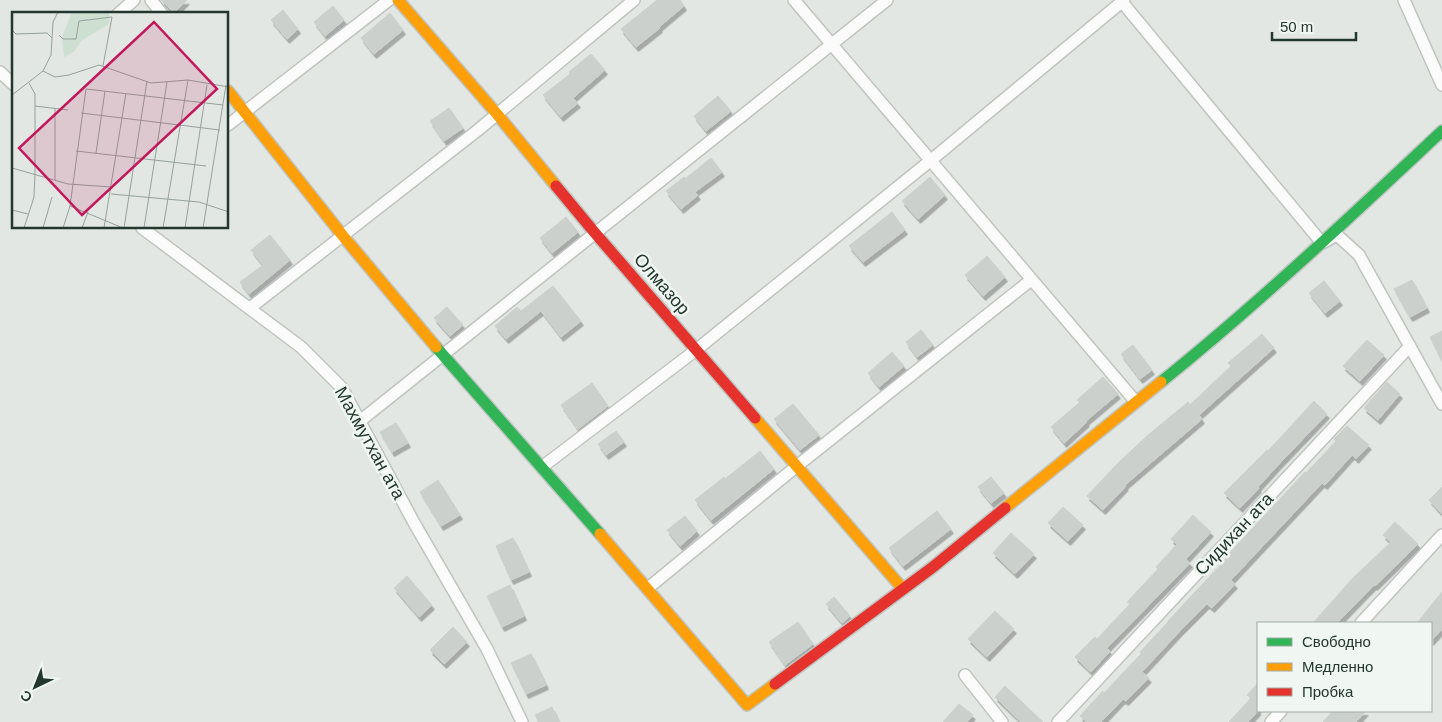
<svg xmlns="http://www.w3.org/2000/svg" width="1442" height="722" font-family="Helvetica,sans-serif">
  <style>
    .building { fill: #cbd0cd; stroke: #cbd0cd; filter: url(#shadow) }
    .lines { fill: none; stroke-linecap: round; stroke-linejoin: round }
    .street-casing { stroke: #bfc4c1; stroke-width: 14 }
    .fast-casing { stroke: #bec5c1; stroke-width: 14 }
    .slow-casing { stroke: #bec5c1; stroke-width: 14 }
    .jam-casing { stroke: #bec5c1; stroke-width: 14 }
    .street { stroke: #fbfbfb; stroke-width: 11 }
    .fast { stroke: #30b455; stroke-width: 11 }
    .slow { stroke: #ff9f0a; stroke-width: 11 }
    .jam { stroke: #e5322d; stroke-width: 11 }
    .labels { text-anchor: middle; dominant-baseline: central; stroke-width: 5; stroke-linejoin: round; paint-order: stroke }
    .street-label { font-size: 18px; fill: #223730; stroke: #f0f6f2 }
    .inset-road { fill: none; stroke: #95a19c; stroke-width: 1 }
    .view { fill: #c2185b; fill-opacity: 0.15; stroke: #c2185b; stroke-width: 2.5 }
    .inset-edge { fill: none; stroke: #223730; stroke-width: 2.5 }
  </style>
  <defs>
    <filter id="shadow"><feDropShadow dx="2.5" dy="4.5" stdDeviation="0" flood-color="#0004"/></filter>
  </defs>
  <rect width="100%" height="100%" fill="#e2e7e4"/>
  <!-- building -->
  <path class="building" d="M161,0h26l-13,13z
    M657,0h23l4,6 -25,21 1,1 -24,19 -15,-18z
    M333,6l11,14 -19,16 -11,-14z
    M283,10l15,19 -11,10 -16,-19z
    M390,13l13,17 -29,24 -13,-16z
    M591,54l14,16 -32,28 5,5 -17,14 -18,-22 27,-21 -1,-2z
    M718,96l13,15 -25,20 -12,-15z
    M449,108l14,20 -19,13 -14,-20z
    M711,158l11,14 -27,20 3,3 -17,14 -15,-18 18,-14 1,2z
    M930,177l15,18 -27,24 -16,-18z
    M892,212l13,18 -42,32 -14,-16z
    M566,217l12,15 -26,21 -12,-15z
    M270,235l20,25 -41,34 -9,-12 23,-17 -12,-15z
    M987,256l18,21 -22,19 -18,-21z
    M1412,280l15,28 -17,9 -16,-28z
    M1324,281l16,20 -15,12 -16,-20z
    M553,286l28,35 -20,16 -20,-26 -35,28 -11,-13 22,-19 4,4z
    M447,307l16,18 -13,11 -16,-18z
    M921,330l12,15 -16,12 -11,-15z
    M1442,331v30l-12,-24z
    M1262,334l12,14 -75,67 3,4 -77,66 1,1 -23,24 -16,-14 30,-32 30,-28 41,-34 2,3 41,-39 -3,-3z
    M1367,340l17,15 -24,26 -17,-15z
    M1133,345l19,25 -12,9 -19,-25z
    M892,352l12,14 -25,21 -11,-14z
    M1103,377l15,17 -32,27 1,1 -23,21 -13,-16 29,-25 -3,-2z
    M1387,382l13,12 -22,26 -14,-12z
    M592,383l16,23 -30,23 -17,-24z
    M1314,401l13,13 -47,49 -22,24 1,1 -19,20 -16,-15 43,-43 1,1z
    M793,404l26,31 -19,15 -26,-31z
    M396,423l12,20 -16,9 -12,-20z
    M1347,426l22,19 -13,14 -4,-4 -27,30 -3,-2 -91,97 4,4 -23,24 -5,-4 -28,28 -37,40 7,6 -23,23 -3,-2 -22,23h-14l-7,-6 23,-25 1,2 37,-39 -1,-2 28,-30v-1l58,-62 -1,-1 26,-28 54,-58 1,1 30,-32 -2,-2z
    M616,431l8,11 -18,13 -8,-11z
    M760,451l14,18 -63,51 -16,-20 29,-23 1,2z
    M991,477l13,16 -13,10 -13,-16z
    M438,480l22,35 -19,11 -21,-34z
    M1442,487v27l-13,-14z
    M1063,507l20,18 -15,16 -20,-18z
    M937,511l14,18 -48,37 -14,-18z
    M1193,515l18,17 -25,27 4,4 -83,85 3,3 -19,21 -16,-15 20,-20 2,2 33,-35 -3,-2 31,-33 -2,-2 21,-23 -6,-5z
    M685,516l12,15 -17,15 -13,-16z
    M1395,522l23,22 -43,42 -1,-1 -37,38h-24l40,-45 38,-36 -8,-7z
    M1011,533l23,21 -19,20 -22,-21z
    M513,538l16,34 -18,8 -15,-34z
    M407,576l25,29 -13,12 -25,-29z
    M510,585l14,31 -22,11 -15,-31z
    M1442,592v37l-11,12v-18h-14z
    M834,597l16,19 -8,7 -16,-19z
    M995,611l19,18 -27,28 -19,-18z
    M798,622l15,22 -28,21 -16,-23z
    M453,627l14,15 -23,22 -14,-14z
    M531,654l15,31 -20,9 -15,-31z
    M1258,683v28l-10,11h-19l22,-24 -4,-3z
    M1005,686l38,36h-22l-26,-25z
    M959,704l14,11 -6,7h-24z
    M552,707l7,15h-20l-4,-7z
    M1333,711h33l-10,11h-33z"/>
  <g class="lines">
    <!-- street casing -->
    <g class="street-casing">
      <path id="street" d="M151,0l11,14
        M794,0l342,402
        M1404,0l38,85
        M1122,2l200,241 15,-8 22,20 83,149
        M118,14l16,-14
        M0,72l14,13
        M228,125l161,-125
        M142,228l159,119 41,41 71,133 74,128 35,73
        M250,308l228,-178 156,-130
        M360,421l527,-421
        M542,467l154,-117 234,-189 194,-161
        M648,588l149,-122 234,-186
        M1361,623l81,-88
        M965,675l37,47
        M1058,722l352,-376
        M1271,722l10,-11"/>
    </g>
    <!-- fast casing -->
    <g class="fast-casing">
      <path id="fast" d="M436,347l164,187
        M1161,382c98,-79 189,-165 281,-251"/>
    </g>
    <!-- slow casing -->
    <g class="slow-casing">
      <path id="slow" d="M398,0l99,114 59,72
        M228,91l115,145 93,111
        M755,418l148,171
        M1005,508l156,-126
        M600,534l147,171 28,-21"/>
    </g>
    <!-- jam casing -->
    <g class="jam-casing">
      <path id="jam" d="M556,186l39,47 160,185
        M775,684l158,-117 72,-59"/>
    </g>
    <!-- street -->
    <use href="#street" class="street"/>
    <!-- fast -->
    <use href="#fast" class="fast"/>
    <!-- slow -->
    <use href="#slow" class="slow"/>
    <!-- jam -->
    <use href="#jam" class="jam"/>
  </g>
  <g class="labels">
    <!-- street labels -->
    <g class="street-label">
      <text transform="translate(662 284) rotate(49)">Олмазор</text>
      <text transform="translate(370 443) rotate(61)">Махмутхан ата</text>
      <text transform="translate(1234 534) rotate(-47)">Сидихан ата</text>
    </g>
  </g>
  <!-- overview -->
  <g transform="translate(12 12)">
    <rect width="216" height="216" fill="#e2e7e4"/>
    <path d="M60,0h37v12l-28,17 -7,11 -10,5 -2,-20z" fill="#cddfd0"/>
    <path class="inset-road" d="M0,18l4,4 31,-1 5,5M47,23l4,4h13l3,-18 33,-4 -9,49M31,59l12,6 14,-2 30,-10 52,18 37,-3 41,7M0,83l31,-24 8,-16 2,-33 5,-10M23,94l33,4M69,101l139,17M64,139l130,15M84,141l9,-62M0,156l56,16 44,3M43,168v-72M99,182l88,8 30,10M58,194l53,22M0,198l16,4M12,216l10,-31 1,-24v-79l-6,-11M31,216l9,-31M51,216l7,-22 16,-117 137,16M70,216l6,-16M92,216l22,-135M112,216l23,-147M132,216l23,-146M151,216l25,-148M173,216l22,-143M191,216l23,-143"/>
    <path class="view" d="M142,10l63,67 -135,126 -63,-67z"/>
    <rect width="216" height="216" class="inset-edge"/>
  </g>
  <!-- legend -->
  <rect x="1257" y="622" width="175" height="90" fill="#f0f6f2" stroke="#9eaaa4"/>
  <rect x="1267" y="638" width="25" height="8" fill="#30b455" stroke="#9eaaa4"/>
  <text x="1302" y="647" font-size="15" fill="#223730">Свободно</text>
  <rect x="1267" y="663" width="25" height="8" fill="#ff9f0a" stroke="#9eaaa4"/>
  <text x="1302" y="672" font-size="15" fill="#223730">Медленно</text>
  <rect x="1267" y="688" width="25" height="8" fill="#e5322d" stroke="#9eaaa4"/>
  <text x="1302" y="697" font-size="15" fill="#223730">Пробка</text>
  <!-- north arrow -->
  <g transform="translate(35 687) rotate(223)" stroke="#f0f6f2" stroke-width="4" paint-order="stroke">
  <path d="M0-4L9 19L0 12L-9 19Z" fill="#223730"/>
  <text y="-8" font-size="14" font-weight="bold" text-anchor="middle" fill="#223730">С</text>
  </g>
  <!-- scale -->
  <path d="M1272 32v8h84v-8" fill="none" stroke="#223730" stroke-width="2.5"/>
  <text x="1280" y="32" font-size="15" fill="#223730" stroke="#f0f6f2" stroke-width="4" paint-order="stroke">50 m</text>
</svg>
